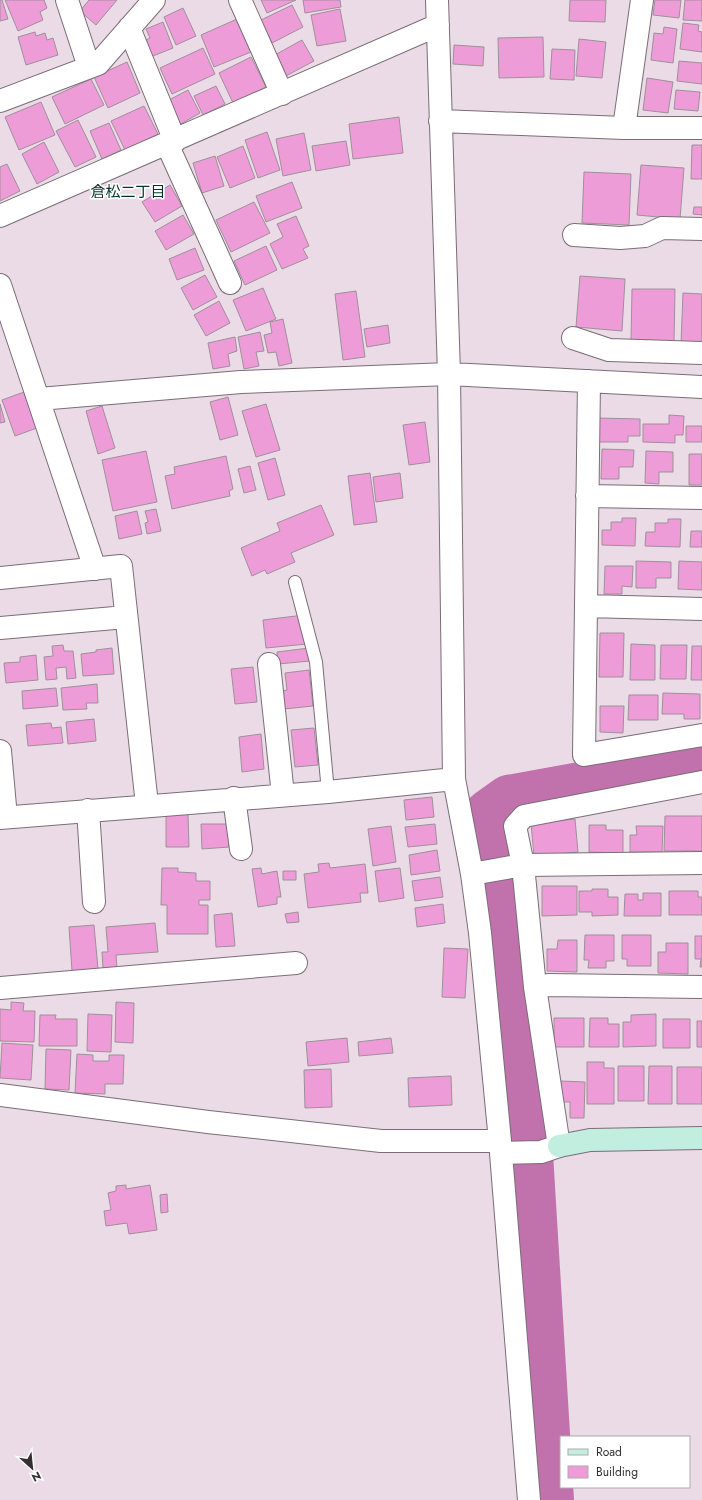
<svg xmlns="http://www.w3.org/2000/svg" width="702" height="1500" font-family="Jost,'Noto Sans JP',sans-serif">
  <style>
    .lines { fill: none; stroke-linecap: round; stroke-linejoin: round }
    .river { stroke: #c172ad; stroke-width: 44 }
    .building { fill: #ee9cd8; stroke: #9e909a }
    .lane-casing { stroke: #7a6d76; stroke-width: 14 }
    .street-casing { stroke: #7a6d76; stroke-width: 24 }
    .secondary-casing { stroke: #7a6d76; stroke-width: 24 }
    .lane { stroke: #fff; stroke-width: 12 }
    .street { stroke: #fff; stroke-width: 22 }
    .secondary { stroke: #c2eee0; stroke-width: 22 }
    .labels { text-anchor: middle; dominant-baseline: central; stroke-width: 3; stroke-linejoin: round; paint-order: stroke }
    .neighbourhood-label { font-size: 15px; fill: #003424; stroke: #fff }
  </style>
  <rect width="100%" height="100%" fill="#ebdbe6"/>
  <g class="lines">
    <!-- river -->
    <path class="river" d="M552,1500l-22,-363 -43,-325 21,-15 194,-35"/>
  </g>
  <!-- building -->
  <path class="building" d="M0,0h2l6,19 -8,2z
    M5,0h39l3,8 -7,4 3,8 -25,11z
    M89,0h28l-21,25 -16,-14z
    M261,0h35l-29,13z
    M303,0h37l1,7 -36,6z
    M570,0h36l-1,22 -36,-1z
    M655,0h26l-2,18 -26,-3z
    M685,0h17v21l-19,-1z
    M292,5l11,22 -31,16 -11,-23z
    M183,8l13,28 -20,9 -12,-28z
    M340,9l6,32 -29,5 -6,-31z
    M237,19l14,33 -37,15 -13,-32z
    M163,22l10,26 -25,10 -7,-16 9,-4 -4,-9z
    M683,23l16,2 -1,6 4,1v20l-22,-3z
    M664,27l13,2 -4,34 -22,-3 3,-27 9,1z
    M35,32l1,4 9,-3 2,7 6,-2 5,17 -32,10 -8,-28z
    M543,37l1,40 -45,1 -1,-40z
    M579,39l27,3 -4,36 -26,-2z
    M302,40l12,21 -30,16 -11,-21z
    M454,45l30,2 -1,19 -30,-2z
    M203,48l12,26 -43,20 -12,-26z
    M552,49l23,1 -1,30 -24,-1z
    M251,57l15,30 -33,16 -14,-30z
    M679,61l23,2v21l-25,-3z
    M127,62l13,31 -32,15 -14,-31z
    M647,78l26,4 -5,31 -25,-3z
    M91,79l13,26 -39,19 -13,-27z
    M216,86l9,18 -22,11 -9,-19z
    M188,90l12,23 -21,12 -12,-24z
    M676,90l24,2 -2,19 -24,-2z
    M41,102l14,33 -36,15 -14,-33z
    M144,106l14,28 -33,16 -14,-29z
    M399,117l4,36 -50,6 -4,-35z
    M78,120l18,37 -21,10 -19,-36z
    M109,123l12,27 -19,9 -12,-28z
    M267,132l13,38 -22,8 -13,-38z
    M304,133l7,37 -28,6 -7,-37z
    M346,141l4,24 -34,6 -4,-25z
    M44,142l15,30 -22,12 -15,-30z
    M692,145h10v34h-11z
    M243,146l12,32 -25,10 -13,-31z
    M215,156l9,30 -22,7 -9,-30z
    M7,164l13,27 -20,10v-34z
    M641,165l43,3 -4,51 -43,-4z
    M584,172l47,2 -2,51 -47,-2z
    M292,182l10,26 -36,14 -10,-26z
    M170,185l12,21 -27,16 -13,-20z
    M254,202l16,31 -39,19 -15,-32z
    M694,207h8v8l-9,-1z
    M183,215l11,19 -28,16 -11,-19z
    M296,216l13,30 -6,3 5,9 -26,11 -12,-25 13,-7 -6,-13z
    M266,246l11,24 -32,15 -11,-24z
    M195,248l9,22 -27,10 -8,-21z
    M205,275l12,22 -24,13 -12,-22z
    M580,276l45,3 -3,52 -46,-4z
    M263,288l13,31 -30,12 -13,-31z
    M632,289h43l-1,54 -43,-1z
    M356,291l9,66 -22,3 -8,-66z
    M683,293l19,1v50l-21,-1z
    M219,301l11,22 -24,13 -12,-21z
    M283,319l9,44 -13,3 -3,-14 -8,1 -4,-18 8,-2 -2,-11z
    M388,325l2,18 -23,4 -3,-18z
    M260,332l4,19 -8,1 3,14 -15,3 -6,-32z
    M235,337l2,14 -9,3 2,12 -17,3 -5,-26z
    M24,392l13,36 -22,8 -13,-36z
    M228,397l10,38 -18,5 -10,-38z
    M0,404l5,18 -5,1z
    M266,404l14,46 -24,7 -14,-46z
    M102,406l13,42 -17,6 -12,-43z
    M669,415l15,1 -1,19h-8v8l-32,-1v-18h26z
    M597,418l43,1v17h-12v6h-31z
    M425,422l5,40 -21,3 -6,-40z
    M686,426h16v16h-16z
    M602,449l32,1 -1,17h-14v12h-18z
    M146,451l11,51 -44,9 -11,-51z
    M646,451l27,1v20h-14v12l-14,-1z
    M689,454h13v31h-13z
    M226,456l7,33 -4,2 1,5 -58,13 -7,-33 10,-2 -1,-7z
    M275,458l10,37 -17,5 -10,-37z
    M250,466l6,24 -12,3 -6,-24z
    M370,473l7,49 -23,3 -6,-49z
    M400,473l3,25 -27,4 -3,-25z
    M321,505l13,30 -43,18 4,9 -28,12 -2,-4 -13,6 -11,-28 39,-17 -3,-8z
    M156,509l5,22 -14,3 -2,-11 3,-1 -3,-11z
    M137,511l5,23 -23,5 -4,-23z
    M622,518h14l-1,28 -33,-1v-15h9v-8h11z
    M668,519h13l-1,28 -35,-1 1,-14h9v-9h13z
    M691,531h11v16h-12z
    M636,561l35,1v16h-15v10h-20z
    M679,561l23,1v28l-24,-1z
    M605,566h28l-1,21 -10,-1v8h-18z
    M304,615l3,29 -41,4 -3,-28z
    M600,633h24l-1,44h-24z
    M631,644l24,1v35h-25z
    M63,645l1,6h9l3,27 -9,1 -1,-12 -10,1 1,11 -11,1 -2,-23 9,-1 -1,-10z
    M661,645h26l-1,34h-26z
    M692,646h10v34h-11z
    M112,648l2,26 -31,2 -2,-22 15,-2v-2z
    M309,648l1,13 -32,3 -1,-12z
    M36,655l2,25 -32,3 -2,-20 16,-1v-5z
    M253,667l4,35 -22,2 -4,-35z
    M309,670l4,36 -29,3 -2,-18 5,-1 -2,-17z
    M97,684l1,19h-12l1,6 -24,1 -2,-22z
    M56,688l2,18 -35,3 -1,-18z
    M663,693l37,1v25h-16v-5h-22z
    M629,695h29v25h-30z
    M600,706h24l-1,27 -23,-1z
    M94,719l2,22 -28,3 -2,-22z
    M51,723l1,5 9,-1 2,16 -35,3 -2,-21z
    M314,728l4,37 -23,2 -4,-37z
    M261,734l3,35 -22,3 -3,-35z
    M432,797l2,20 -28,3 -2,-20z
    M188,814l1,33h-23v-32z
    M665,816h37v35h-38z
    M575,819l3,33 -44,4 -3,-33z
    M201,824h27l1,23 -27,2z
    M435,824l2,20 -29,3 -3,-20z
    M589,825h17v5h17v23l-34,-1z
    M391,826l5,36 -23,4 -5,-37z
    M636,826h27l-1,26h-32v-17h7z
    M437,850l3,21 -29,4 -2,-20z
    M329,863l1,5 35,-4 3,29h-8l1,9 -53,6 -4,-34 15,-2 -1,-8z
    M162,868h16v4l18,1v8h14v19h-11v5h9v29h-41v-29h-6z
    M261,868l1,6 15,-3 4,26h-4v7l-19,3 -6,-38z
    M400,868l4,30 -25,4 -4,-31z
    M283,871h13v9h-13z
    M440,877l3,20 -28,4 -3,-20z
    M542,886h35v29l-35,1z
    M592,889h16v8h10v18l-26,1v-4h-13v-21h13z
    M669,891h29v6h4v18h-33z
    M643,893h18v23h-37l1,-22h13v6h5z
    M443,904l2,19 -28,4 -2,-19z
    M298,912l1,10 -12,1 -2,-9z
    M232,913l3,33 -19,1 -2,-32z
    M155,923l3,29 -42,3 1,13 -14,1 -1,-17h6l-2,-25z
    M94,925l4,44 -26,2 -3,-44z
    M585,935h29v26h-8v7h-18l1,-8h-5z
    M622,935h29v31h-24v-7h-5z
    M695,936h7v31h-2l1,-8h-6z
    M558,940h19v32l-30,-1v-22h10z
    M666,943h22v31l-30,-1v-21h8z
    M444,948l24,1 -3,49 -23,-1z
    M11,1002l13,1 -1,8h12l-1,31 -34,-1v-32l11,1z
    M116,1002l18,1 -1,40 -18,-1z
    M88,1014l24,1 -1,37 -24,-1z
    M656,1014v32l-33,1v-25h8v-7z
    M40,1015h16l-1,4h22v27h-38z
    M554,1018h30v29h-30z
    M590,1018h18v6h11v23h-30z
    M663,1019h27v29h-27z
    M697,1021h5v26h-5z
    M347,1038l2,24 -41,4 -2,-24z
    M391,1038l2,15 -34,3 -1,-14z
    M2,1043l31,2 -2,35 -31,-2z
    M46,1049l25,1 -2,40 -24,-1z
    M77,1054l16,1v6h16v-6h15l-1,29h-18v10l-30,-1z
    M587,1062h17v6h10v36h-27z
    M618,1066h26v35h-26z
    M649,1066h23v38h-24z
    M677,1067h25v37h-25z
    M331,1069l1,38 -27,1 -1,-38z
    M451,1076l1,29 -43,2 -1,-29z
    M561,1081l24,1 -1,36h-14v-16h-10z
    M126,1185v4l24,-4 7,45 -28,4 -2,-11 -21,3 -2,-15 7,-1 -3,-17 8,-2v-5z
    M167,1194l1,18 -7,1 -1,-18z"/>
  <g class="lines">
    <!-- lane casing -->
    <g class="lane-casing">
      <path id="lane" d="M295,582l21,80 12,130"/>
    </g>
    <!-- street casing -->
    <g class="street-casing">
      <path id="street" d="M67,0l22,67
        M240,0l42,94
        M437,0l12,374 5,405
        M129,28l46,113
        M0,101l98,-37 56,-64
        M440,121l184,7h78
        M624,128l18,-128
        M167,144l63,139
        M0,216l438,-191
        M574,235l46,3 25,-2 17,-8 40,1
        M0,285l95,284
        M573,338l36,12 93,3
        M589,381l-5,374 118,-20
        M39,399l202,-17 208,-8 253,13
        M587,496l115,2
        M0,578l121,-12 26,239
        M587,606l115,3
        M0,628l126,-11
        M269,664l14,131
        M0,751l6,66
        M234,798l7,51
        M88,810l6,92
        M0,818l328,-26 126,-13 18,95 8,59 20,208 29,359
        M472,874l51,-9 179,-2
        M535,987l13,-2 154,2
        M0,988l296,-25
        M0,1095l208,27 173,19h119
        M501,1153l40,-1 18,-6 -24,-159 -12,-122 -8,-39 9,-10 178,-34"/>
    </g>
    <!-- secondary casing -->
    <g class="secondary-casing">
      <path id="secondary" d="M559,1146l31,-6 112,-2"/>
    </g>
    <!-- lane -->
    <use href="#lane" class="lane"/>
    <!-- street -->
    <use href="#street" class="street"/>
    <!-- secondary -->
    <use href="#secondary" class="secondary"/>
  </g>
  <g class="labels">
    <!-- neighbourhood labels -->
    <g class="neighbourhood-label">
      <text x="128" y="192">倉松二丁目</text>
    </g>
  </g>
  <!-- legend -->
  <rect x="560" y="1436" width="130" height="52" fill="#ffffff" stroke="#aeacad"/>
  <rect x="568" y="1449" width="20" height="6" fill="#c2eee0" stroke="#aeacad"/>
  <text x="596" y="1456" font-size="12" fill="#352f33">Road</text>
  <rect x="568" y="1466" width="20" height="12" fill="#ee9cd8" stroke="#aeacad"/>
  <text x="596" y="1476" font-size="12" fill="#352f33">Building</text>
  <!-- north arrow -->
  <g transform="translate(32 1468) rotate(153)" stroke="#ffffff" stroke-width="3" paint-order="stroke">
  <path d="M0-3L7 15L0 10L-7 15Z" fill="#352f33"/>
  <text y="-6" font-size="11" font-weight="bold" text-anchor="middle" fill="#352f33">N</text>
  </g>
</svg>
